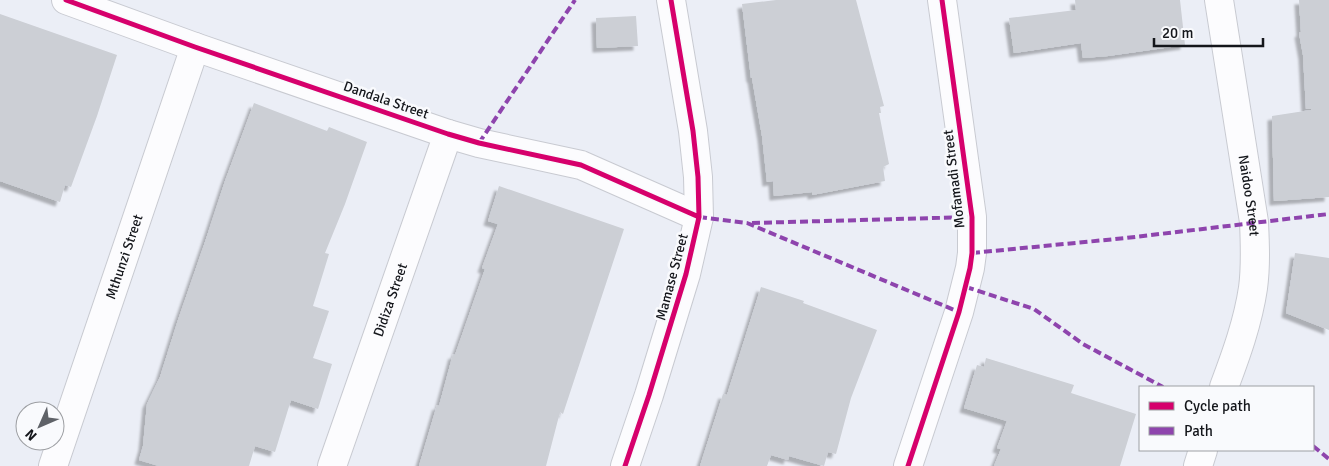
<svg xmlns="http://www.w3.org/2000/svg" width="1329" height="466" font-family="Signika,sans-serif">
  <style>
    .building { fill: #cccfd5; filter: url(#shadow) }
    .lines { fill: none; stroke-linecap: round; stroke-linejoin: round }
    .street-casing { stroke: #c8cad1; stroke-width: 30 }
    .street { stroke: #fcfcfe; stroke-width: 28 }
    .quiet { stroke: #8e44ad; stroke-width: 4; stroke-dasharray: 8 4; stroke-linecap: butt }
    .cycleway-casing { stroke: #f9fafd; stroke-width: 8 }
    .cycleway { stroke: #d6006c; stroke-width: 5 }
    .labels { text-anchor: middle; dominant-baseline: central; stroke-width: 5; stroke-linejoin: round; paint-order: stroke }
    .street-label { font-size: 14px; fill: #14161b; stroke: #f9fafd }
  </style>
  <defs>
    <filter id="shadow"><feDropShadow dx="-4.5" dy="4.5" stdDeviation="1" flood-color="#0004"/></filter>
  </defs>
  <rect width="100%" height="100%" fill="#ebeef6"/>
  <!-- building -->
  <path class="building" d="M776,0h80l28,106 -4,1 1,6h-2l10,51 -6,3 2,14 -73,14v-3l-38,4 -1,-15 -6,1 -5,-46 -10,-58h-1l-9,-74z
    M1075,0h105l5,45 -77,11 -25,2 -2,-15 -67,10 -5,-35 67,-8z
    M1299,0h30v197l-55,4 -2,-85 39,-6v-1h-5l-3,-54 -4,-22 2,-1z
    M0,14l117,41 -20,61 -26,71 -6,-2 -5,17 -60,-21z
    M636,16l2,30 -41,2 -1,-30z
    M254,103l73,28 2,-4 38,15 -22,62 -20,49 4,1 -16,52 16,5 -16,47 19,6 -14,45 -27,-9 -16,52 -20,-6 -6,20h-90l-20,-6 4,-14 4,-42 13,-27 18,-57 27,-78 20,-61z
    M499,186l125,43 -61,185 -3,-2 -14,54h-127l18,-61 2,1 14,-52 2,1 30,-86 -3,-1 16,-44 -10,-3z
    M1295,253l34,5v72l-43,-17z
    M761,287l43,14 -1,2 74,27 -26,68 -15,56 -8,-2 -4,14 -35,-10 -1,4 -17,-5 -4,11h-67l23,-72 4,1z
    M986,358l88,27 -3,8 65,21 -16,52h-126l7,-17 -4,-1 10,-27 -43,-13 13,-43 7,2z"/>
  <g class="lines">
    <!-- street casing -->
    <g class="street-casing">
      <g id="street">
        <path d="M66,0l129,47 253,87 31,9 102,22 118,52"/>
        <path id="s1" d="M1219,0l35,222c1,22 2,44 -1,66 -5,34 -17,67 -29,99"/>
        <path id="s2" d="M53,466l142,-419"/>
        <path id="s3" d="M332,466l116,-332"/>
        <path d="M625,466l24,-71 37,-121 13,-57 -1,-40 -5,-46 -22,-131"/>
        <path d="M908,466l51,-154 11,-44 2,-15v-36l-30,-217"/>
        <path d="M1198,466l5,-16"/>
      </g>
    </g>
    <!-- street -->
    <use href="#street" class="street"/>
    <!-- quiet -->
    <path class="quiet" d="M479,143l96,-143
      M699,217l48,6 212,89
      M752,223l220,-6
      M972,253l154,-15 203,-24
      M966,287l68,22 49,35 80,43
      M1313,446l16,13"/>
    <!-- cycleway casing -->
    <g class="cycleway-casing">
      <path id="cycleway" d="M66,0l129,47 253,87 31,9 102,22 118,52
        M625,466l24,-71 37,-121 13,-57 -1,-40 -5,-46 -22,-131
        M908,466l51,-154 11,-44 2,-15v-36l-30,-217"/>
    </g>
    <!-- cycleway -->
    <use href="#cycleway" class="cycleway"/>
  </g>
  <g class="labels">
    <!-- street labels -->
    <g class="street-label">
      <text transform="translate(386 100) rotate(19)">Dandala Street</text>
      <text transform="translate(954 179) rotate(-97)">Mofamadi Street</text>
      <text stroke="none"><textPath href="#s1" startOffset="198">Naidoo Street</textPath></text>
      <text stroke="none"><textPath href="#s2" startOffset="221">Mthunzi Street</textPath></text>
      <text transform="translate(672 277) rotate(-75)">Mamase Street</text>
      <text stroke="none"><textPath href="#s3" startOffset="176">Didiza Street</textPath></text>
    </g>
  </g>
  <!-- legend -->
  <rect x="1139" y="386" width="175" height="65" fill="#f9fafd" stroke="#9d9fa3"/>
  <rect x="1149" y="402" width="25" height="8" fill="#d6006c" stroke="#9d9fa3"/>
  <text x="1184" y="411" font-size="15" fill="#14161b">Cycle path</text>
  <rect x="1149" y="427" width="25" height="8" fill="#8e44ad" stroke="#9d9fa3"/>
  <text x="1184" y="436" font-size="15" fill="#14161b">Path</text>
  <!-- north arrow -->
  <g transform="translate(40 426) rotate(225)"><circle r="24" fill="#f9fafd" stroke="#9d9fa3"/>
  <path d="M0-4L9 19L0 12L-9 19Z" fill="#5f6268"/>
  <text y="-8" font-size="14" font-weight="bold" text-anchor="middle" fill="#14161b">N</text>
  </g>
  <!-- scale -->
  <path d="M1154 38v8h109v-8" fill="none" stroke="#14161b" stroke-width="2.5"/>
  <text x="1162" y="38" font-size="15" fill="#14161b" stroke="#f9fafd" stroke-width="4" paint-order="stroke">20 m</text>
</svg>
